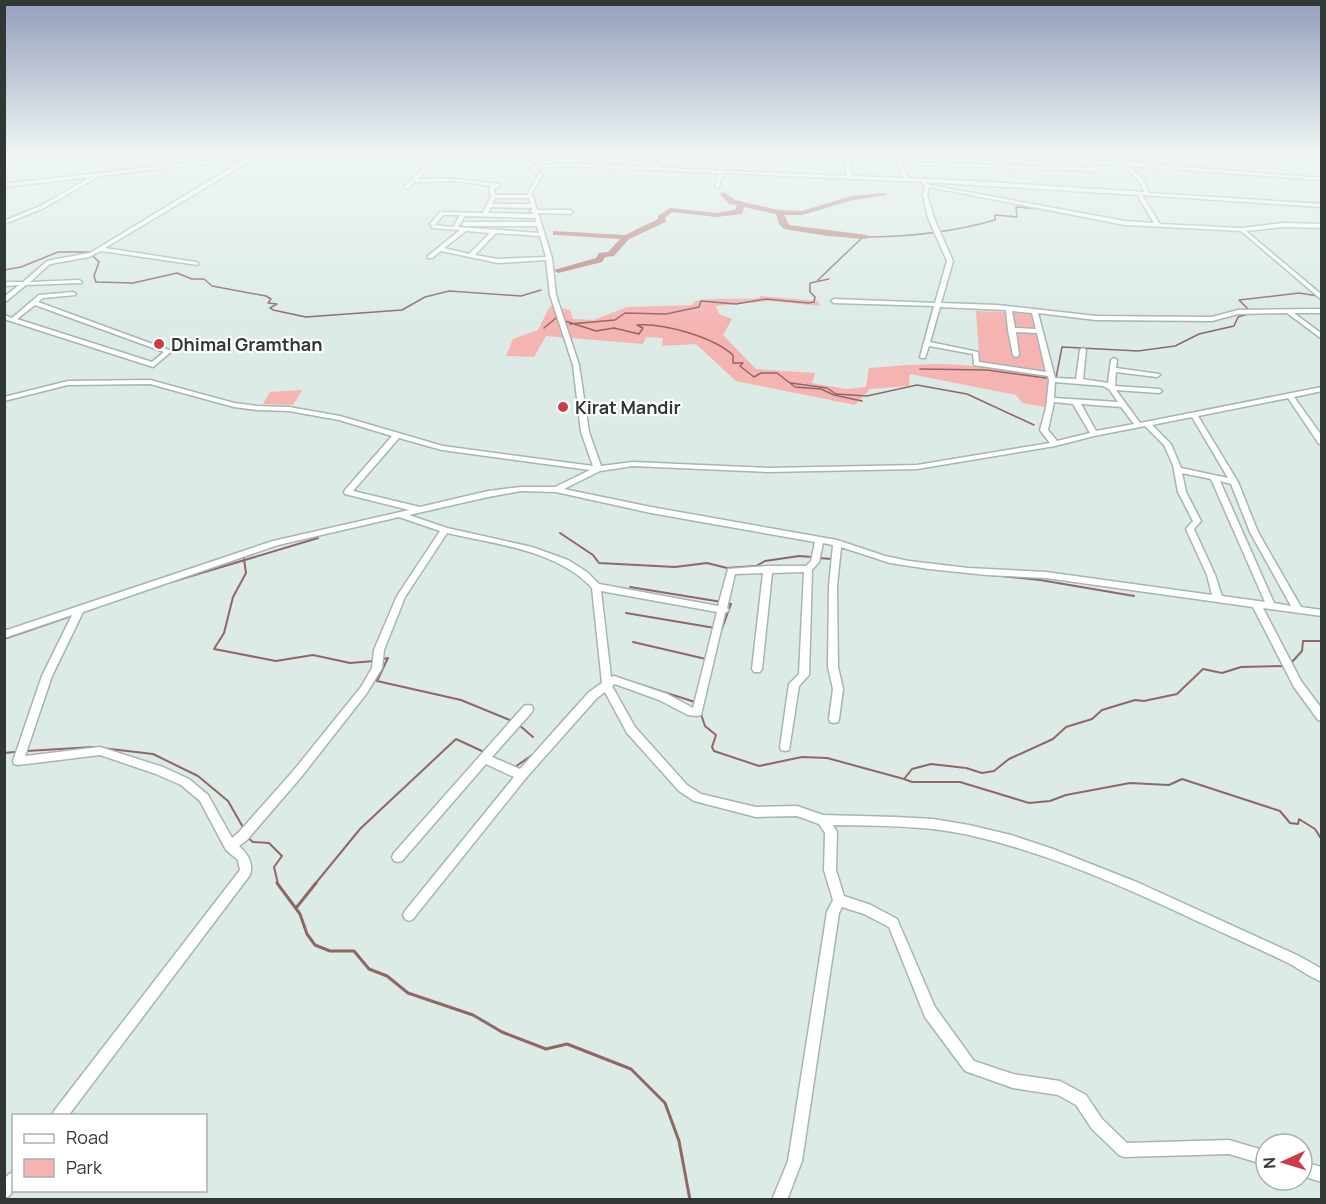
<svg xmlns="http://www.w3.org/2000/svg" width="1326" height="1204" font-family="Manrope,sans-serif">
  <style>
    .green { fill: #f5b4b2 }
    .lines { fill: none; stroke-linecap: round; stroke-linejoin: round }
    .stream-far2 { stroke: #916766; stroke-width: 1.5 }
    .stream-far1 { stroke: #916766; stroke-width: 2 }
    .stream { stroke: #916766; stroke-width: 3 }
    .river { fill: #ba7c7b; fill-rule: evenodd }
    .minor-casing { stroke: #a6b5b0; stroke-width: 3 }
    .minor { fill: #fff; fill-rule: evenodd }
    .poi-dot { fill: #cc3c48; stroke: #fff; stroke-width: 2 }
    .labels { text-anchor: middle; dominant-baseline: central; stroke-width: 4.5; stroke-linejoin: round; paint-order: stroke }
    .far-poi-label { font-size: 18px; font-weight: bold; fill: #313735; stroke: #fff; text-anchor: start }
  </style>
  <rect width="100%" height="100%" fill="#dcebe6"/>
  <!-- green -->
  <path class="green" d="M760,296l58,5 2,5 -50,-5 -54,5 3,8 13,5 -9,16 33,34 59,4 -3,10 34,6 20,-2 3,-19c38,-3 73,-7 111,-1l-4,-56 59,2 16,67 -1,28 -28,-5 -6,-8 -106,-21 -1,12 -39,3 -15,16 -119,-24 -40,-37 -34,2 1,-8 -17,-1 -3,7 -97,-8 -12,21 -28,-1 7,-17 25,-9 12,-24 20,4 3,9 21,1 33,-13 65,-2 3,-4c21,-4 44,-1 65,-3z
    M302,390l-9,15 -30,-1 7,-12z"/>
  <g class="lines">
    <!-- stream-far2 -->
    <path class="stream-far2" d="M4,270l17,-3 37,-15h31l10,10 -5,14 2,6 37,1 44,-10 15,6h12l8,7 54,10 5,3 -3,4 9,1 -7,4 3,2 33,7 96,-7 23,-13 24,-6 72,5 20,-6
      M818,280l45,-43c43,0 90,-5 132,-17v-5l22,2 -1,-10 25,2
      M1251,312l-12,-12 60,-7 19,3
      M570,324l45,-4 10,-7 41,1 33,-7 2,-6 35,3 30,-5 43,4 5,-1 1,-5 -5,-5v-9l19,-4
      M544,328l12,-10 40,13 18,-3 25,6 4,-6 -6,-3c27,-2 76,12 96,30v8h10l-3,3 14,11 7,-4h16l18,14 26,2 13,6 28,6
      M920,369l67,1 59,8
      M1056,378l6,-31 76,4 37,-5 24,-12 35,-8 4,-9 13,-4
      M791,383l36,5 9,6 31,2 50,-11 50,9 67,31"/>
    <!-- stream-far1 -->
    <path class="stream-far1" d="M560,533l33,22 6,8 76,4 32,-4 20,5 29,-2 9,-5 34,-5 13,1
      M818,558l14,1
      M244,559l2,14 -13,24 -9,36 -10,16 62,12 37,-6 37,8 24,-2
      M932,569l108,11 94,16
      M168,583l150,-45
      M630,587l92,15
      M81,613l19,-7
      M626,613l89,15
      M720,634l11,-30 -4,-1
      M4,639l70,-24
      M633,642l73,17
      M383,659l5,-1 -11,23 84,19 51,21
      M1291,663l11,-12 1,-10h19
      M632,682l63,20
      M701,714l4,12 11,9 -4,12 2,4 45,15 43,-9 25,1 77,21 8,-10 19,-5 35,4 16,5 12,-2 15,-12 44,-20 13,-12 26,-8 10,-9 33,-10 9,1 33,-7 26,-25 19,4 19,-6 45,-1
      M519,725l14,12
      M554,731l24,-27
      M27,751l66,-4 60,7 45,22 30,25 16,28
      M4,753l10,-1
      M515,767l20,-14
      M904,779l8,3h48l69,21 21,-2 16,-6 64,-12 39,2 13,-6 98,32 10,12 8,1 1,-5 16,10 7,11
      M248,838l5,4 16,1 13,13 -8,11 4,17
      M315,884l45,-55 96,-90 28,13"/>
    <!-- stream -->
    <path class="stream" d="M277,883l23,31 7,20 8,11 15,6h24l15,18 18,7 21,17 65,22 29,17 44,17 21,-5 64,25 34,34 14,38 11,59
      M296,908l20,-25"/>
    <!-- river -->
    <path class="river" d="M724,192l11,8 44,10 23,1 50,-15 32,-3 4,2 -35,5 -51,15h-18l5,10 78,10v4h-3l-36,-3 -44,-7 -5,-5 -3,-10 -32,-7 -2,7 -26,3 -44,-5 -7,6 1,4 -37,17 -15,17 -9,1 -3,5 -44,11 -4,-3 42,-12 3,-5 9,-1 12,-13 -64,-4h-3v-4l72,4 33,-16v-3l12,-8 46,5 19,-3 2,-5 -8,-1 -9,-10z"/>
    <!-- minor casing -->
    <g class="minor-casing">
      <path id="minor" d="M173,154h7l-38,12 -4,-1z
        M267,154h15l-29,5 -148,89 91,14 2,1v2l-97,-14 -12,6 -39,7 -20,18 49,-2 3,2 -1,1 -55,2 -22,18v-6l15,-12 -15,1v-4h19l23,-20 5,-2 39,-7 155,-94 -146,17 -55,32 -40,16v-3l36,-15 51,-29 -87,10v-3z
        M433,154h4l-2,8 -18,17h38l43,5h2v2l-6,3 1,6h33v-2l10,-18 -21,-21h5l11,11 38,-1 6,-10h4l-6,10 81,3 -9,-13h4l10,14 185,8v-14l-7,-8h5l6,8 1,14 52,2 -10,-24h4l4,8 190,6 -7,-7 -53,-4 -2,-1 2,-1 50,3 -4,-4h5l6,7 49,2 -1,-9h4l2,10 180,14v2l-193,-14 14,13 6,14 173,11v3l-180,-12 18,29 82,4 41,-5 39,1v4l-39,-1 -37,4 76,64v5l-81,-69 -116,-6 -196,-38 -2,8 7,23 19,43 -12,42 56,2 99,11 116,1 26,-7 84,-1v4h-28l28,21v5l-35,-26 -49,1 -26,7 -116,-1 -58,-7 17,65 21,1 4,-29 3,-2 3,2 -3,29 25,4 3,-23 3,-2 3,2 -1,8 43,6 1,1 -3,2 -41,-5 -1,14 44,3 3,2 -3,2 -43,-3 24,33 182,-36v4l-28,6 28,39v8h-3l-31,-46 -90,18 40,66 20,50 43,75 21,3v6l-59,-8 38,73 21,28v12l-4,-1 -24,-33 -41,-80 -207,-29 -59,-3 -58,-6 -39,-6 -49,-16 -4,39 1,81 5,22 -4,30 -1,3 -4,1 -4,-1 -1,-3 4,-30 -5,-22 1,-81 4,-41 -10,-2 -4,19 -7,8 -3,105 -10,11 -10,64 -4,1 -4,-1 -1,-3 9,-63 10,-10 5,-102 -32,1 -10,96 -2,3h-6l-2,-3 11,-96 -28,1 -8,34 2,2 -4,3 -24,102 -4,1 -9,-1 -29,-15 -44,-16 -3,2 23,41 52,58 14,9 55,13 41,-1 26,9 73,2 37,2 36,6 42,10 42,14 86,34 160,73 23,13v13c-12,-5 -21,-12 -32,-18 -30,-15 -61,-28 -91,-42 -74,-35 -150,-69 -230,-87 -45,-10 -91,-9 -136,-10l4,7 -1,38 8,26 27,9 26,14 38,88 39,54 39,13 47,7 26,14 16,24 25,24 102,-3 37,11v14l-37,-11 -105,3 -5,-2 -27,-26 -16,-24 -18,-10 -45,-7 -48,-17 -40,-54 -36,-90 -25,-13 -22,-7 -3,6 -37,248 -15,39h-15l16,-39 39,-249 6,-12 -9,-30 1,-37 -6,-9 -22,-8 -41,1 -62,-16 -15,-10 -52,-58 -22,-41 -8,6 -71,80 -113,141 -4,2 -4,-2 -2,-4 2,-4 109,-134 -28,-13 -84,97 -4,1 -4,-1 -2,-4 2,-4 130,-147 4,-1 4,1 1,3 -1,3 -40,45 28,12 69,-77 13,-9 -10,-95c-35,-38 -97,-44 -145,-55l-42,64 -21,53 -2,18 -15,25 -65,83 -55,64 -8,6c8,7 15,17 11,29l-182,241h-16l2,-5 186,-241 -2,-10 -12,-10 -26,-49 -19,-16 -25,-11 -56,-19 -82,10 -4,-1 -1,-3 29,-85 30,-61 -68,23v-7l269,-90 136,-31 -64,-16 -1,-2 1,-2 47,-54 -53,-16 -50,-9 -32,-1 -23,-3 -84,-23 -82,1 -64,16v-4l64,-16 82,-1 84,23 23,3 32,1 51,9 103,30 150,20 -12,-34 -8,-67 -23,-70 -4,-35 -48,3 -57,-12 -9,7h-4v-2l32,-26 -28,-2 -1,-1 3,-2 19,2 7,-12h-17l-8,10h-4l-1,-1 10,-12 43,1 8,-17 -2,-8 3,-2 -37,-5 -41,1 -5,6h-4v-2l26,-25zM902,164l193,7 2,-1 -6,-6 33,1 15,16 5,11 -157,-10 -79,-4zM565,166l153,7 -3,14 2,1 2,-1 4,-14 199,9 3,4 -2,9 5,23 19,43 -12,42 -101,-4 -3,2 3,2 100,3 -14,51 1,1h4l4,-12 44,8 1,11 74,11 1,4 -3,28 -6,22 10,13 -133,22 -150,3 -134,-6 -32,4 -12,-34 -10,-67 -23,-70 -4,-37 -14,-45 32,1 3,-2 -3,-2h-33l-5,-17 10,-18 -6,-7zM926,182l211,13 17,28 -29,-2 -196,-36zM495,198h34l2,6h-39zM491,207l41,1v2l-2,1 4,3 -46,-1zM465,216l70,2 1,4h-72l-3,2 3,2h73l2,7 -81,-6zM466,231l24,2 -21,21 -25,-6zM496,233l44,3 6,21 -48,2 -23,-4zM940,307l66,3 2,20 5,25 3,2 3,-2 -3,-23 21,1 9,39 -67,-10 -1,-10 -48,-10zM1012,311l20,2 4,16 -21,-1zM1055,382l48,4 6,3 9,13 -64,-4zM1054,402l19,2 17,29 -33,8 -9,-11zM1081,404l40,3 13,17 -38,7zM1192,417l36,61 -47,-10 -10,-24 -19,-19zM1145,426l19,19 9,20 5,27 15,29 -7,8 21,46 5,20 -166,-23 -78,-4 -59,-7 -24,-5 -48,-16 -186,-33 -87,-18 36,-18 33,-5 134,6 150,-3 138,-23 39,-10zM399,438l43,12 148,20 -35,17h-34l-33,4 -68,16 -67,-16zM1182,473l29,6 54,123 -43,-6 -7,-21 -21,-46 7,-8 -15,-29zM1220,481l11,3 19,48 41,74 -17,-3zM521,491l35,1 95,21 164,29 -4,19 -5,5h-38l-40,3 -10,37 -119,-22 -12,-12 -19,-12 -36,-13 -85,-19 -38,-13 79,-18zM399,517l41,14 -43,65 -23,54 -2,18 -11,19 -67,83 -55,62 -7,6 -24,-43 -19,-16 -26,-12 -63,-20 -75,9 27,-80 31,-64 195,-67zM601,591l116,21 -24,96 -26,-14 -53,-18 -3,1z
        M73,292l3,2 -1,1 -32,3 -5,4 134,49 -19,16 -149,-48v-4l8,3 27,-23zM35,305l129,47 -12,10 -135,-43z
        M1302,1162l20,5v15l-20,-6z
        M14,1172v18l-5,6 -5,2v-19l5,-5z"/>
    </g>
    <!-- minor -->
    <use href="#minor" class="minor"/>
  </g>
  <!-- sky -->
  <linearGradient id="sky" x2="0" y2="1"><stop stop-color="#959ebc"/><stop offset="0.48" stop-color="#eff6f4"/><stop offset="1" stop-color="#eff6f4" stop-opacity="0"/></linearGradient>
  <rect width="1326" height="323" fill="url(#sky)"/>
  <!-- markers -->
  <g class="poi-dot">
    <circle cx="159" cy="344" r="6"/>
    <circle cx="563" cy="407" r="6"/>
  </g>
  <g class="labels">
    <!-- far-poi labels -->
    <g class="far-poi-label">
      <text x="171" y="344">Dhimal Gramthan</text>
      <text x="575" y="407">Kirat Mandir</text>
    </g>
  </g>
  <!-- border -->
  <rect width="1326" height="1204" fill="none" stroke="#313735" stroke-width="12"/>
  <!-- legend -->
  <rect x="12" y="1114" width="195" height="78" fill="#ffffff" stroke="#adafae" stroke-width="1.5"/>
  <rect x="24" y="1134" width="30" height="9" fill="#ffffff" stroke="#adafae" stroke-width="1.5"/>
  <text x="66" y="1144" font-size="18" fill="#313735">Road</text>
  <rect x="24" y="1159" width="30" height="18" fill="#f5b4b2" stroke="#adafae" stroke-width="1.5"/>
  <text x="66" y="1174" font-size="18" fill="#313735">Park</text>
  <!-- north arrow -->
  <g transform="translate(1284 1162) rotate(266)"><circle r="28" fill="#ffffff" stroke="#adafae" stroke-width="1.5"/>
  <path d="M0-4.5L10 22L0 15L-10 22Z" fill="#cc3c48"/>
  <text y="-9" font-size="16" font-weight="bold" text-anchor="middle" fill="#313735">N</text>
  </g>
</svg>
